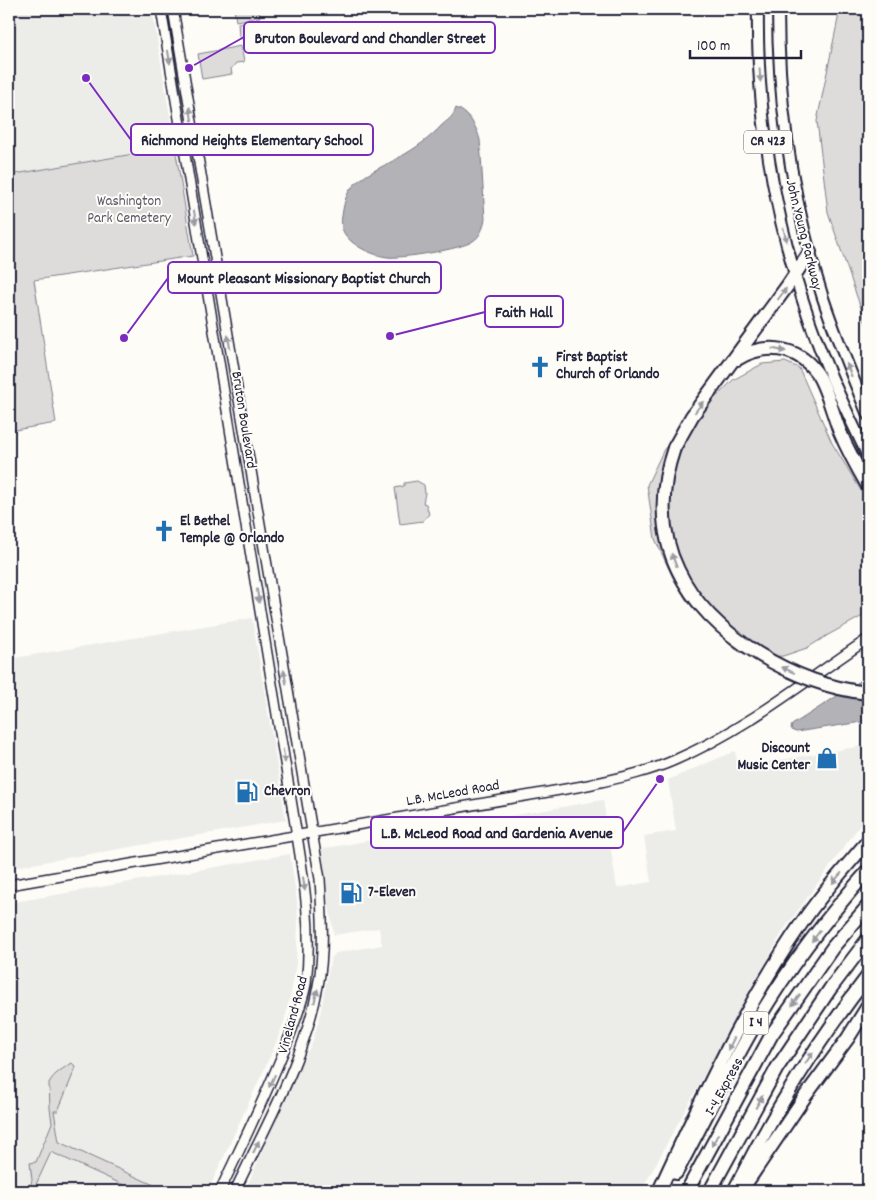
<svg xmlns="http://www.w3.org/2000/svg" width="877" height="1200" font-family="Dekko,sans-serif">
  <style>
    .built { fill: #ecece9 }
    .green { fill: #dddcdb; stroke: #807f8b }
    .water { fill: #b2b2b7; stroke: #787885 }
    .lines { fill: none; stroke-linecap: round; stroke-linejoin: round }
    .secondary-casing { stroke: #22223b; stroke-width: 12 }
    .primary-casing { stroke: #22223b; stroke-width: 14 }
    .highway-casing { stroke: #22223b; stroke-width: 16 }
    .secondary { stroke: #fdfcf7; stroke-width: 9 }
    .primary { stroke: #fdfcf7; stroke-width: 10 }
    .highway { stroke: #fdfcf7; stroke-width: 12 }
    .highway-bridge-casing { stroke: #22223b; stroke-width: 16; stroke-linecap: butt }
    .highway-bridge { stroke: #fdfcf7; stroke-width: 12 }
    .oneway { fill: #9a9aa2 }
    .labels { text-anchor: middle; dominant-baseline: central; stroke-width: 4; stroke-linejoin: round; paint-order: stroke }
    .shield { fill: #fdfcf7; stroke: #646373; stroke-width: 1 }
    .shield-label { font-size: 14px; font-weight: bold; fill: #22223b }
    .park-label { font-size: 15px; fill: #5a5a6b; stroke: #fdfcf7 }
    .street-label { font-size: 15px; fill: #22223b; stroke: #fdfcf7 }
    .poi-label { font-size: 15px; font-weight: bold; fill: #22223b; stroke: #fdfcf7; text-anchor: start }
    .leader { fill: none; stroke: #7b2cbf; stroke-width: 2 }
    .callout-dot { fill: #7b2cbf; stroke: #fdfcf7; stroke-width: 2 }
    .callout { fill: #fdfcf7; stroke: #7b2cbf; stroke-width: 2 }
    .callout-label { font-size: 16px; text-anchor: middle; font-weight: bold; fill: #22223b }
  </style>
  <rect width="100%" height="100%" fill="#fdfcf7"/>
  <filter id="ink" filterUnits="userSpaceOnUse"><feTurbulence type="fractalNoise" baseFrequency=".02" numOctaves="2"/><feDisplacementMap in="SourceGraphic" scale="10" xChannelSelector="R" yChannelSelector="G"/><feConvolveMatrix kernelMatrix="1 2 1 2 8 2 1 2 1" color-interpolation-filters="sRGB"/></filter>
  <g filter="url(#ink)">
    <!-- built -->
    <path class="built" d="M9,9h143l23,138 -166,28z
      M252,618l34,202 -277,48v-209z
      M868,745v69l-85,117 -142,260h-396l51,-117 16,-31 7,-23 12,-62 5,-5 46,-8 -3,-17 -45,7 -13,-77v-9l282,-49 14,88 34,-6 -7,-46 32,-5 -8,-51 67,-29 3,16z
      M290,854l7,48 1,23 -2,39 -5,29 -7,29 -11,28 -65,141h-199v-288z"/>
    <!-- green -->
    <path class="green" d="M234,9h24l2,8 -24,4z
      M840,9h28v320l-40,-117 -11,-91z
      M257,20l4,2 -3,10 -9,7h-7l-3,-2 -1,-14z
      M241,46l3,16 -8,1 -5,6 1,5 -30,5 -4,-25z
      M175,147l18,109 -159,24 22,143 -47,8v-256z
      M785,362l14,6 33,75 36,59v111l-40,22 -21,13 -24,8 -28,2 -17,-7 -33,-30 -18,-20 -13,-21 -19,-41 -8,-54 17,-36 69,-69 29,-16z
      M417,481l7,4 1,8 -2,10 3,1 3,10 -6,7 -23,3 -5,-36 9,-2v-3z
      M72,1063l4,4 -18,44h-4l5,31 108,49h-30l-86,-39 -18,39h-4l3,-11 -2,-17 6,-1 16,-39 -2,-15 -1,-25c4,-9 15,-15 23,-20z"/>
    <!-- water -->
    <path class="water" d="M456,108c13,4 21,20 24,32l5,79c-2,9 -4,17 -12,22 -10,8 -73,18 -86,16 -13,-2 -25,-7 -35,-15 -9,-8 -12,-14 -10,-26 1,-8 3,-18 7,-25 11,-16 34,-24 51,-34 16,-9 30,-19 42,-32 7,-6 11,-8 14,-17z
      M868,676v45l-72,11 -3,-1 -2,-3 1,-3z"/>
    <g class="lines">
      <!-- secondary casing -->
      <g class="secondary-casing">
        <path id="secondary" d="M161,9l136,827c8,49 15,98 9,148 -3,17 -10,35 -16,51 -20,53 -46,105 -70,156
          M173,9l147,870c2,35 5,72 -2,107 -13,72 -52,139 -83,205
          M9,885l574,-99c31,-7 63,-13 92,-26 70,-30 130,-79 193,-121"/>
      </g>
      <!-- primary casing -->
      <g class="primary-casing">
        <path id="primary" d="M758,9c-2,115 21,233 62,340 14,37 31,72 48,107
          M778,9c0,98 15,195 45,289 13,39 29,78 45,117"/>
      </g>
      <!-- highway casing -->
      <g class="highway-casing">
        <path id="highway" d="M737,359c27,-16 59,-14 79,13 10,13 17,43 24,60 8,19 18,37 28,54
          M674,448l18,-32 96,-131 22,-33
          M676,1173c27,-50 52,-102 81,-152 31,-53 70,-104 111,-150
          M659,1191c42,-91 85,-184 142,-267 20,-30 44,-56 67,-83
          M687,1191l85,-157 61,-87 35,-41
          M710,1191l67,-123 53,-79 38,-50
          M734,1191c38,-76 82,-148 134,-215
          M741,1191l65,-96 42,-57 20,-32"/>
      </g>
      <!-- secondary -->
      <use href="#secondary" class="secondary"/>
      <!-- primary -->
      <use href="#primary" class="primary"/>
      <!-- highway -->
      <use href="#highway" class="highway"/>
      <!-- highway-bridge casing -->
      <g class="highway-bridge-casing">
        <path id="highway-bridge" d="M674,448c-14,40 -15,83 4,122 31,66 119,116 190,123"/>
      </g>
      <!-- highway-bridge -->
      <use href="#highway-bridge" class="highway-bridge"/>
    </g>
    <!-- one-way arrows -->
    <defs><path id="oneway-solid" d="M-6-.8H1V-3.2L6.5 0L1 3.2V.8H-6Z" transform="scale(1.25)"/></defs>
    <g class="oneway">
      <use href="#oneway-solid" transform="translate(169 57) rotate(81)"/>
      <use href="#oneway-solid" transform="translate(760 75) rotate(86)"/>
      <use href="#oneway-solid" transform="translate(191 114) rotate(-99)"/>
      <use href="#oneway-solid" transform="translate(195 217) rotate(81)"/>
      <use href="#oneway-solid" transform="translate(785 235) rotate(77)"/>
      <use href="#oneway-solid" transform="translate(782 294) rotate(-53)"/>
      <use href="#oneway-solid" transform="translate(229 342) rotate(-99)"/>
      <use href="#oneway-solid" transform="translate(779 350) rotate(11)"/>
      <use href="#oneway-solid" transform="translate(849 370) rotate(-112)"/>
      <use href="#oneway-solid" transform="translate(699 407) rotate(-53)"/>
      <use href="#oneway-solid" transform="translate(674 560) rotate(-111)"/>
      <use href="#oneway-solid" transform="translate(258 596) rotate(81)"/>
      <use href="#oneway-solid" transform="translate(788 670) rotate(-155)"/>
      <use href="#oneway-solid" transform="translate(285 677) rotate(-100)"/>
      <use href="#oneway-solid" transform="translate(284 756) rotate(81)"/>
      <use href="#oneway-solid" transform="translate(837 878) rotate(131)"/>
      <use href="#oneway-solid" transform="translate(304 884) rotate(82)"/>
      <use href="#oneway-solid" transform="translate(816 936) rotate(127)"/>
      <use href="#oneway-solid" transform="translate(316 996) rotate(-76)"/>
      <use href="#oneway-solid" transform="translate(796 1000) rotate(125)"/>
      <use href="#oneway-solid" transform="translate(731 1044) rotate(117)"/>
      <use href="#oneway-solid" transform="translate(809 1058) rotate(-57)"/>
      <use href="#oneway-solid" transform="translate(272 1081) rotate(115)"/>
      <use href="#oneway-solid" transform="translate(759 1102) rotate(-61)"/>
      <use href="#oneway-solid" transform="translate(715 1140) rotate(119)"/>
      <use href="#oneway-solid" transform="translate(256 1147) rotate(-65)"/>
    </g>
  </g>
  <!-- icons -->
  <defs>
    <g id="church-bare" transform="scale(1.725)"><path d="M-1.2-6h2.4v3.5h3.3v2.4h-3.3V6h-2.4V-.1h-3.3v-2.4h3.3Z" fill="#1f6fb2" stroke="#fdfcf7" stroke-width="2.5" paint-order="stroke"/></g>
    <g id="shop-bare" transform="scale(1.725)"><path d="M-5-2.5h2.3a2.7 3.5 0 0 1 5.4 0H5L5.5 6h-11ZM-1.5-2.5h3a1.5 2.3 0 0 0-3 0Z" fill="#1f6fb2" stroke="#fdfcf7" stroke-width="2.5" paint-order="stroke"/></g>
    <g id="fuel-bare" transform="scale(1.725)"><path d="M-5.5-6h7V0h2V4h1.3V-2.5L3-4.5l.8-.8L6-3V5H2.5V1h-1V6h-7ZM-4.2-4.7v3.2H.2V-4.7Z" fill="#1f6fb2" stroke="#fdfcf7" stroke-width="2.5" paint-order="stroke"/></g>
  </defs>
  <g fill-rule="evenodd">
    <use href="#church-bare" x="540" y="367"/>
    <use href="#church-bare" x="164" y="531"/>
    <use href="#shop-bare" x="827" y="758"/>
    <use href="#fuel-bare" x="247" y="792"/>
    <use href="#fuel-bare" x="351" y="893"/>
  </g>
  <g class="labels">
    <!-- shield labels -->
    <g class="shield">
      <rect x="744" y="130.5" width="48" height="23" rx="4"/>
      <rect x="743.5" y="1011.5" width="25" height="23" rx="4"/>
    </g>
    <g class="shield-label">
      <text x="768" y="142">CR 423</text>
      <text x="756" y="1023">I 4</text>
    </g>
    <!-- park labels -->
    <g class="park-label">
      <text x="129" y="202">Washington<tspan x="129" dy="17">Park Cemetery</tspan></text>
    </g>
    <!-- street labels -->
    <g class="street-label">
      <text transform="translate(803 235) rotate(76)">John Young Parkway</text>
      <text transform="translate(243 420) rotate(81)">Bruton Boulevard</text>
      <text transform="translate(453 794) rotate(-10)">L.B. McLeod Road</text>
      <text transform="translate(294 1015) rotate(-75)">Vineland Road</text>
      <text transform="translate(725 1087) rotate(-61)">I-4 Express</text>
    </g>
    <!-- poi labels -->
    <g class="poi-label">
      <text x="556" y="358">First Baptist<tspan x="556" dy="17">Church of Orlando</tspan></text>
      <text x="180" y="522">El Bethel<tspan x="180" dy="17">Temple @ Orlando</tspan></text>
      <text x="810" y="749" text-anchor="end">Discount<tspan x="810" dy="17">Music Center</tspan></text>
      <text x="264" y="792">Chevron</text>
      <text x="368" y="893">7-Eleven</text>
    </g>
  </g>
  <!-- callouts -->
  <path class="leader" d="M189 68L244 37M86 78L131 140M124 338L168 278M390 336L485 312M660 779L623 832"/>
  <g class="callout-dot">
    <circle cx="189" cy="68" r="5"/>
    <circle cx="86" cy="78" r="5"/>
    <circle cx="124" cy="338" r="5"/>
    <circle cx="390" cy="336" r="5"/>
    <circle cx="660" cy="779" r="5"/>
  </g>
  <g class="callout">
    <rect x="244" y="22" width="251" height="31" rx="5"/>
    <rect x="131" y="124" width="242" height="31" rx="5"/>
    <rect x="168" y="262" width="273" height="31" rx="5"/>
    <rect x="485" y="296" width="78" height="31" rx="5"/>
    <rect x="371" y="817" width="252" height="31" rx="5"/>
  </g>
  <g class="callout-label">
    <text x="370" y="43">Bruton Boulevard and Chandler Street</text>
    <text x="252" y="145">Richmond Heights Elementary School</text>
    <text x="304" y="283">Mount Pleasant Missionary Baptist Church</text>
    <text x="524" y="317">Faith Hall</text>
    <text x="497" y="838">L.B. McLeod Road and Gardenia Avenue</text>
  </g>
  <!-- margin -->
  <rect width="877" height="1200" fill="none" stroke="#fdfcf7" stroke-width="30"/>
  <rect x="15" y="15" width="847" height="1170" fill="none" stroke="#22223b" stroke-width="2" filter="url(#ink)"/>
  <!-- scale -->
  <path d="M690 50v8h111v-8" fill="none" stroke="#22223b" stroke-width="2.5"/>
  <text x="697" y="50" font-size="15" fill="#22223b" stroke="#fdfcf7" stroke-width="4" paint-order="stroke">100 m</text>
</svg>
